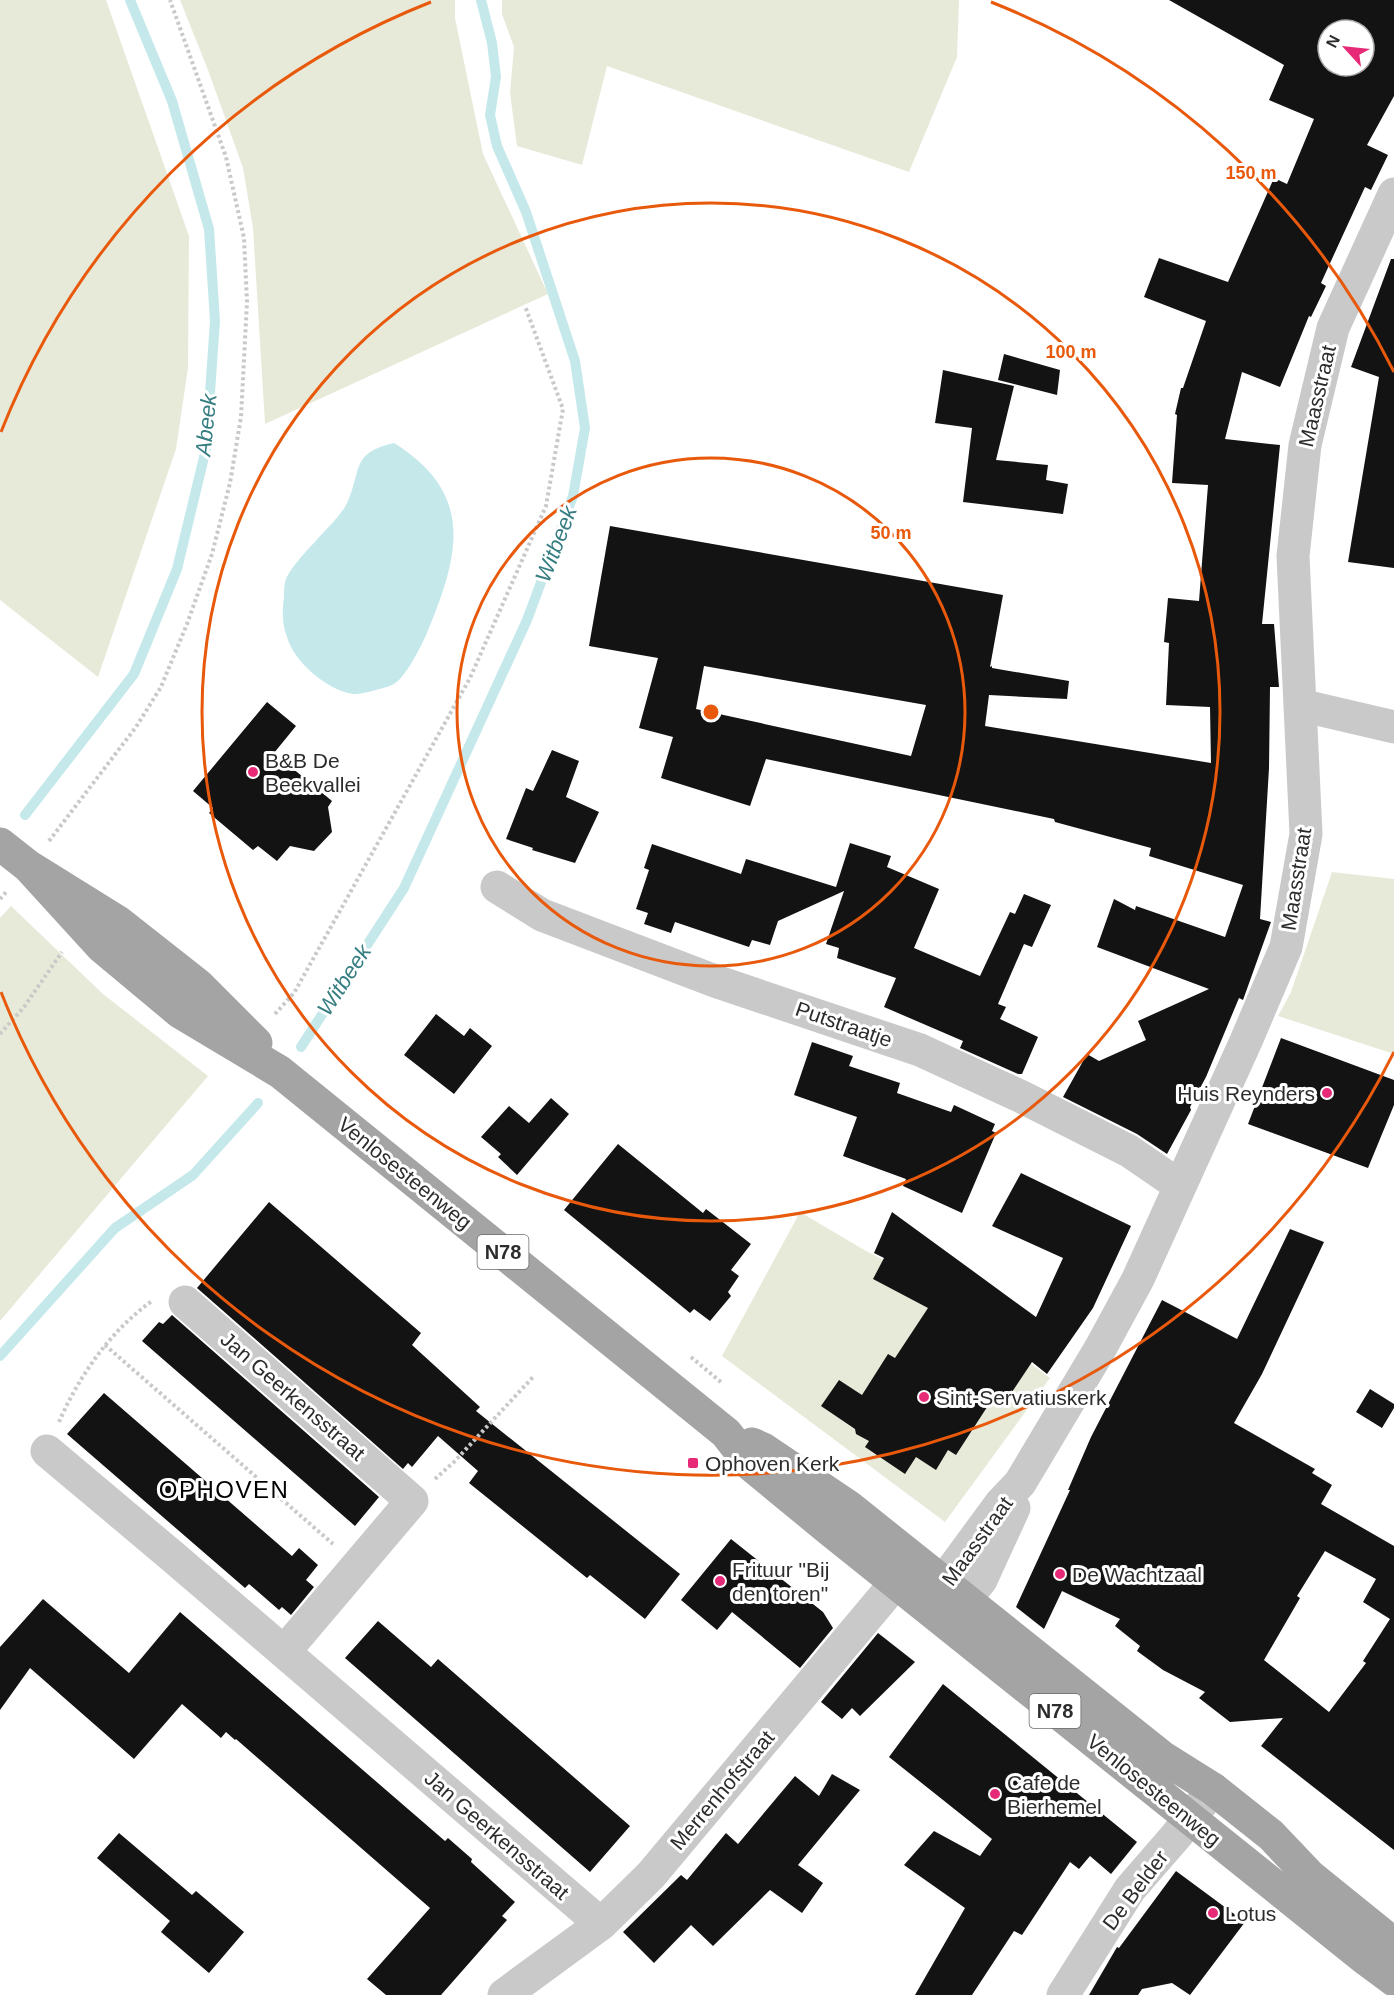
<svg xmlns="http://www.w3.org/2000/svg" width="1394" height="1995" font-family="Helvetica,sans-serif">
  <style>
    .green { fill: #e8ead9 }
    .water { fill: #c5e9eb }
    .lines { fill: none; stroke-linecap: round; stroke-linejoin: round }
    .stream { stroke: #c5e9eb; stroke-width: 10 }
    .building { fill: #131313; fill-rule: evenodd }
    .path { stroke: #c9c9c9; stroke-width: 4; stroke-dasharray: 3 3; stroke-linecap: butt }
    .minor { stroke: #c9c9c9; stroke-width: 33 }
    .major { stroke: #a4a4a4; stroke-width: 33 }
    .ring { fill: none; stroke: #e8590c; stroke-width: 3 }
    .poi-dot { fill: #e72a78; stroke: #fff; stroke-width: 2 }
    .labels { text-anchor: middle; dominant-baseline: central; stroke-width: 6; stroke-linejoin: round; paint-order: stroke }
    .shield { fill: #fff; stroke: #6b6b6b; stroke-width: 1.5 }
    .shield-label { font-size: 20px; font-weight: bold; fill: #2c2c2c }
    .street-label { font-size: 21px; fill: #2c2c2c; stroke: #fff }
    .poi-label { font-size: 21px; fill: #2c2c2c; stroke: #fff; text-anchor: start }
    .water-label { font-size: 22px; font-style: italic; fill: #367e82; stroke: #fff }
    .quarter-label { font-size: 24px; letter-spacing: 1.5px; fill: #000; stroke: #fff }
    .centre { fill: #e8590c; stroke: #fff; stroke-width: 3 }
    .ring-label { font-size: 18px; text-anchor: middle; font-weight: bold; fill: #e8590c; stroke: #fff; stroke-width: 6; stroke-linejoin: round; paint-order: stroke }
  </style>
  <rect width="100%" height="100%" fill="#fff"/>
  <!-- green -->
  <path class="green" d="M0,0h106l83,236 -1,132 -12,81 -78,228 -98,-77z
    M180,0h275v18l28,136 65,140 -283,130 -12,-196 -10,-60 -35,-98z
    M502,0h457l-2,57 -48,115 -302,-106 -25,99 -65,-19 -7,-53 4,-46 -12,-33z
    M1332,872l62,7v175l-116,-38 13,-24z
    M11,906l92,88 105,82 -208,245v-403z
    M800,1212l66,39 46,23 138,104 -105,144 -223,-166z"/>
  <!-- water -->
  <path class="water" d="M394,443c82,51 65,113 33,190 -6,13 -22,47 -35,52 -7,3 -32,10 -39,9 -26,-4 -59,-32 -66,-57 -5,-13 -5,-26 -3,-40 0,-5 0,-13 2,-18 4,-10 20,-28 28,-36 9,-11 29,-29 34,-42 14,-32 3,-48 46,-58z"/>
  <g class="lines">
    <!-- stream -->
    <path class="stream" d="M25,815l109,-141 43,-105 29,-120 9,-128 -6,-92 -37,-128 -42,-101
      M301,1047l103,-159 123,-268 46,-124 12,-68 -10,-67 -49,-149 -29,-66 -7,-31 6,-38 -4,-34 -11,-43
      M0,1356l115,-128 78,-53 65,-72"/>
  </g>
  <!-- building -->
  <path class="building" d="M1169,0h225v96l-27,49 21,10 -17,35 -6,-3 -23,50 -21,46 5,3 -15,31 -2,-1 -29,71 -38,-15 -17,67 55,6 -18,179h12l5,63h-9l-1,81 -9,151 11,3 -28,78 -4,-2 -33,79 -16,30 1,3 -24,44 -30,-20 -74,-37 24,-43 12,7 47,-21 -8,-19 71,-32 -112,-42 17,-48 21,11 1,-4 89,31 18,-52 -94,-29 2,-8 -96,-26 -1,-3 -288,-60 -16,47 -89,-28 12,-41 -34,-9 19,-70 -69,-12 21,-120 393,69 -13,72 2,-1v2l77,13 -2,18 -78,-4 -4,31 226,37 -1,-56 -44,-2 3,-62 -5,-1 4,-44 31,3 9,-116 -36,-2 5,-68 -2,-1 6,-26h2l23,-67 -62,-24 15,-39 69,24 46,-104 13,6 27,-65 -45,-19 15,-35zM1328,30h36v36h-36zM704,666l222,39 -15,51 -215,-47z
    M1391,259h3v309l-46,-6 31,-185 -28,-10z
    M1004,354l56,16 -3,25 -59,-15z
    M943,370l71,16 -18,74 52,5 -2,15 22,4 -5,30 -100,-12 9,-74 -37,-5z
    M267,702l29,24 -22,27 58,48 -4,6 4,25 -18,19 -24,-5 -13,15 -19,-15 -5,4 -44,-37 4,-5 -20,-17z
    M552,750l27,11 -13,36 33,15 -24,51 -43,-13 1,-2 -27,-9 20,-51 7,3z
    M850,843l41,13 -4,11 52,22 -25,59 66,28 30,-64 5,2 9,-20 27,11 -19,42 -8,-3 -26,60 8,3 -6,12 38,18 -16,37h-4l-58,-26 3,-7 -79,-34 12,-29 -59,-20 2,-10 -13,-4 18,-53 -66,30 -8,24 -18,-5 -3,7 -74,-25 -4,11 -27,-9 4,-11 -12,-4 13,-39 -5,-2 8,-24 89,30 5,-15 90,28z
    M436,1014l28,22 6,-8 22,18 -38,48 -50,-39z
    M1281,1038l113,42v25l-26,63 -120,-44z
    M812,1042l41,14 -4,10 51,17 -3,10 54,19 3,-7 41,19 -3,7 4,2 -34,80 -59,-27 3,-7 -63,-23 14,-39 -63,-22z
    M551,1098l18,16 -52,61 -19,-18 3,-3 -20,-17 28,-31 20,17z
    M618,1144l85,69 3,-4 45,35 -20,26 8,6 -11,16 3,4 -21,25 -16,-12 -4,4 -126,-103z
    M1021,1173l110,53 -38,82 -46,66 -15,-12 -30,45 -11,-6 -35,54 -8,-5 -12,20 -20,-13 -11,17 -40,-27 4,-6 -13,-7 -1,-5 -34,-23 18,-26 23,15 26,-41 7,4 33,-50 -55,-29 11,-21 -10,-5 18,-41 144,105 27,-59 -71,-32z
    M269,1202l152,131 -9,12 68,62 -4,4 204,163 -35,45 -55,-44 -3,3 -118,-95 9,-12 -40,-35 -26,31 -4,-4 -5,6 -206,-181z
    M1290,1229l34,13 -62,132 -28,49 81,46 -3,4 20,12 -11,19 73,42v304l-133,-104 22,-28 -53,4 -31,-24 6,-6 -42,-22 -26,-19 3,-5 -25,-20 5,-7 -58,-28 -18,38 -28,-22 54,-117h-2l23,-53 71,-137 75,39zM1325,1551l51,28 -13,23 27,17 -27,42 3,2 -37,49 -65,-52 36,-62 -3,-2z
    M172,1315l207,182 -24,29 -213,-185 17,-19 4,2z
    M1370,1389l24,15v4l-12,20 -26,-16z
    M104,1393l188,163 7,-8 19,17 -12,15 8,7 -23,28 -9,-8 -3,3 -30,-26 -4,4 -178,-154z
    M731,1539l92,73 10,16 -33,40 -68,-56 -15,18 -36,-30z
    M43,1599l86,74 51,-61 265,229 3,-3 24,21 -1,3 44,40 -13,14 5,4 -66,75h-55l-19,-16 63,-71 -194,-169 -1,1 -9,-8 -5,6 -39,-34 -48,55 -104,-91 -30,42v-63z
    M378,1621l53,46 7,-8 192,167 -40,46 -245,-214z
    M878,1633l37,29 -55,54 -8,-8 -10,11 -21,-17z
    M943,1684l194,158 -26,32 -21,-18 -11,13 -9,-7 -48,73 -8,-4 -42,64h-57l50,-87 -61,-43 30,-34 46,25 12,-17 -103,-82z
    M832,1774l28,16 -62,75 25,18 -21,30 -32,-23 -57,56 -22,-21 -37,38 -31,-31 58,-57 6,5 39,-47 12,11 57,-68 24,20z
    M119,1833l73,62 4,-4 48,41 -35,41 -48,-41 9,-11 -73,-63z
    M1176,1871l69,51 -55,73 -18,-12 -30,6 -4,6h-49l28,-48 2,1z"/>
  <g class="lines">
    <!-- path -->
    <path class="path" d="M49,841l87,-114 25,-40 26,-63 25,-70 18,-71 11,-66 6,-115 -3,-64 -18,-81 -56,-157
      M0,899l7,-8
      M275,1014l19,-21 176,-315 76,-172 17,-97 -38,-103
      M0,1034l24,-27 38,-55
      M105,1345l228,199
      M691,1357l31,26
      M59,1422c20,-46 52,-92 93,-121
      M435,1479l19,-17 80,-86"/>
    <!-- minor -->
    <path class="minor" d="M1300,705l94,22
      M497,887l45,28 173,66 205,69 102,47 107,54 51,35
      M185,1302l227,199 -128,151
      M47,1451l125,105 429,368
      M935,1609l8,-27 58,-79 19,-20 80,-134 38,-70 108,-238 40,-94 20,-113 -13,-278 12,-111 28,-117 61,-134
      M941,1611l24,-11 16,-20 33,-72
      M504,1995l97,-71 50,-49 262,-313
      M1063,1995l67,-106 46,-53 37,-47"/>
    <!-- major -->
    <path class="major" d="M0,844l28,22 90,56 80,63 58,58
      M28,866l73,80 79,66 100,60 446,361 25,32 79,65 537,430 27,20
      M752,1444l11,5 86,58 313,250 51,32 58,46 39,41 84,68"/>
  </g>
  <!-- distance rings -->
  <g class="ring">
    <circle cx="711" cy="712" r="254"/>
    <circle cx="711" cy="712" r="509"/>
    <path d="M1394 1052A763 763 0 0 1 1 992M1 432A763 763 0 0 1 431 2M991 2A763 763 0 0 1 1394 372"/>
  </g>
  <!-- markers -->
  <g class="poi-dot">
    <circle cx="253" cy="772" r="6"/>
    <circle cx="1327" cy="1093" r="6"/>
    <circle cx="924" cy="1397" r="6"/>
    <rect x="687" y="1457" width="12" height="12" rx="3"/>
    <circle cx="1060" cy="1574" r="6"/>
    <circle cx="720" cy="1581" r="6"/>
    <circle cx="995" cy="1794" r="6"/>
    <circle cx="1213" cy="1913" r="6"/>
  </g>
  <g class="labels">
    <!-- shield labels -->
    <g class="shield">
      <rect x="477.5" y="1235" width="51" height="34" rx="4.5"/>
      <rect x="1029.5" y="1694" width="51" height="34" rx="4.5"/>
    </g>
    <g class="shield-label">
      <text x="503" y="1252">N78</text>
      <text x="1055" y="1711">N78</text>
    </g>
    <!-- street labels -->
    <g class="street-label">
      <text transform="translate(1317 396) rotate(-77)">Maasstraat</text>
      <text transform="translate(1296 879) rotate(-81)">Maasstraat</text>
      <text transform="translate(844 1024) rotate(19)">Putstraatje</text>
      <text transform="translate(405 1173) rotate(39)">Venlosesteenweg</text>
      <text transform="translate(293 1396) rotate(41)">Jan Geerkensstraat</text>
      <text transform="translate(977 1541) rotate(-54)">Maasstraat</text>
      <text transform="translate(722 1790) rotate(-50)">Merrenhofstraat</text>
      <text transform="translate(1154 1790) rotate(39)">Venlosesteenweg</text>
      <text transform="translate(497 1835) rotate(41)">Jan Geerkensstraat</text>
      <text transform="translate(1135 1890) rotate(-53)">De Belder</text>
    </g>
    <!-- poi labels -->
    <g class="poi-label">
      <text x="265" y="760">B&amp;B De<tspan x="265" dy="24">Beekvallei</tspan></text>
      <text x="1315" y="1093" text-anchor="end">Huis Reynders</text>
      <text x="936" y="1397">Sint-Servatiuskerk</text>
      <text x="705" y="1463">Ophoven Kerk</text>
      <text x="732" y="1569">Frituur "Bij<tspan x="732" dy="24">den toren"</tspan></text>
      <text x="1072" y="1574">De Wachtzaal</text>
      <text x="1007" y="1782">Cafe de<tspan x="1007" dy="24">Bierhemel</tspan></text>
      <text x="1225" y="1913">Lotus</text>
    </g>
    <!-- water labels -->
    <g class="water-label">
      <text transform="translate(206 425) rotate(-84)">Abeek</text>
      <text transform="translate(556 544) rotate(-69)">Witbeek</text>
      <text transform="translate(344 980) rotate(-57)">Witbeek</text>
    </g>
    <!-- quarter labels -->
    <g class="quarter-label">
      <text x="224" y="1489">OPHOVEN</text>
    </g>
  </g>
  <circle cx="711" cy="712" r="9" class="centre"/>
  <g class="ring-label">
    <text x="1251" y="179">150 m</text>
    <text x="1071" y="358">100 m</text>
    <text x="891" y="539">50 m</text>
  </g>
  <!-- north arrow -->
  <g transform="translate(1346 48) rotate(297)"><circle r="28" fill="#ffffff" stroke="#ababab" stroke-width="1.5"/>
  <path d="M0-4.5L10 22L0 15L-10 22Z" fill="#e72a78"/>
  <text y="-9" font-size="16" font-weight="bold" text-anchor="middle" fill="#2c2c2c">N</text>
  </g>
</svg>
